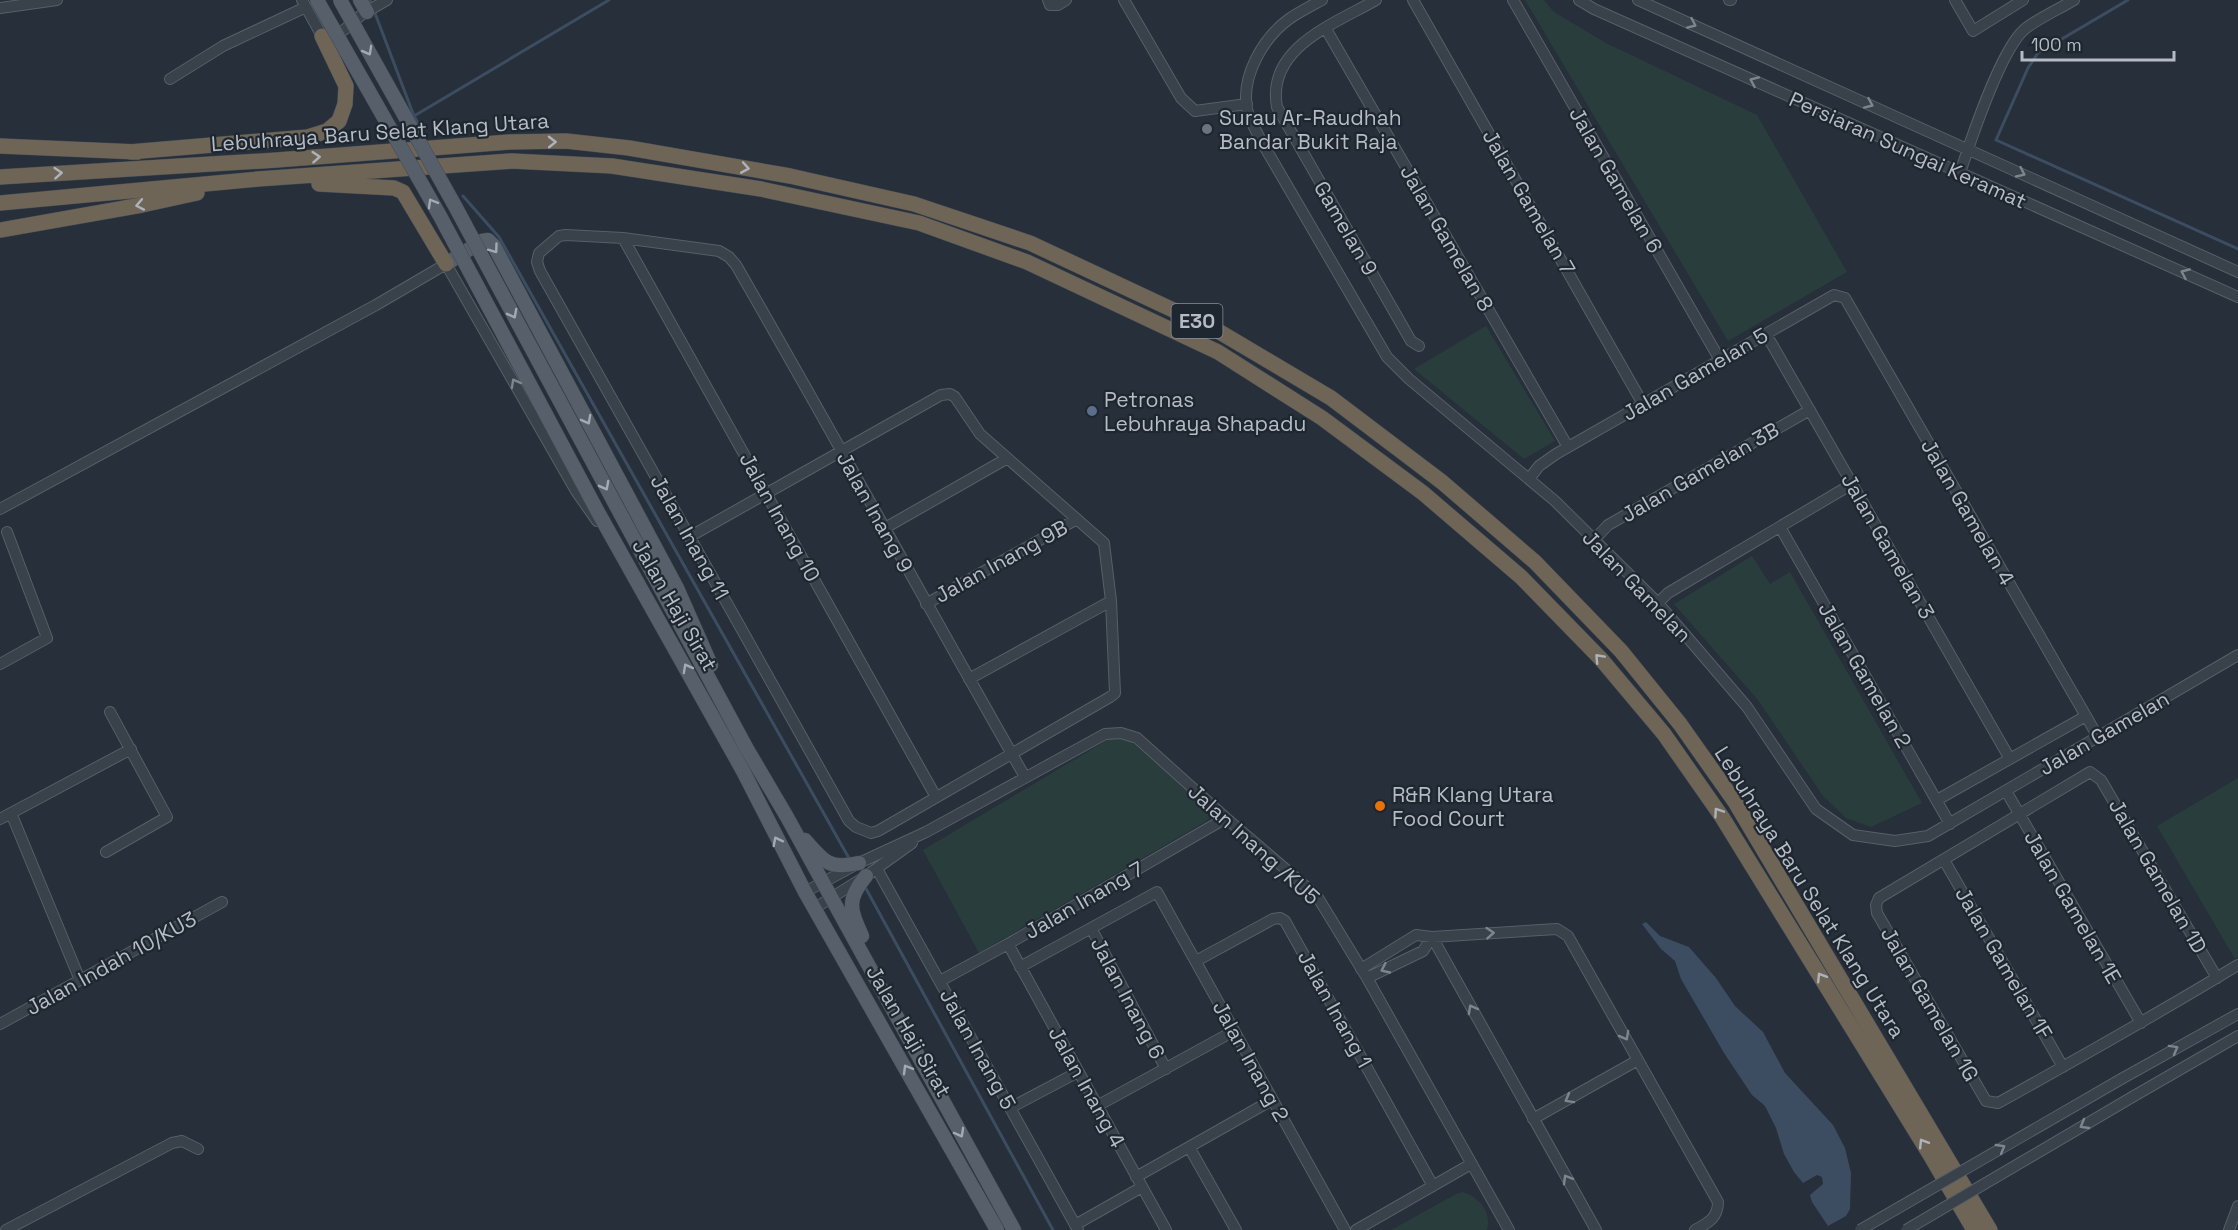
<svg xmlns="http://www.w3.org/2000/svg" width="2238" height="1230" font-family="'Space Grotesk',sans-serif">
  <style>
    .green { fill: #2a3d3d }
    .water { fill: #3d4d61 }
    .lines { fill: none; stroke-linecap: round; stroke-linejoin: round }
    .stream { stroke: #3d4d61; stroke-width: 3 }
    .minor-casing { stroke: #575f68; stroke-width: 12 }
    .major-casing { stroke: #424a53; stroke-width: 15 }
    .highway-casing { stroke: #444c55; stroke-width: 16 }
    .minor { stroke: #39414a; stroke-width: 10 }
    .major { stroke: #57606a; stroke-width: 14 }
    .highway { stroke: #6f6557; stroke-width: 15 }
    .minor-bridge-casing { stroke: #575f68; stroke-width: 12; stroke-linecap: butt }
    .major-bridge-casing { stroke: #424a53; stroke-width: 15; stroke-linecap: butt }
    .minor-bridge { stroke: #39414a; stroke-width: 10 }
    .major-bridge { stroke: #57606a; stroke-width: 14 }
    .oneway { stroke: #7d858e }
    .oneway2 { stroke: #a2aab4 }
    .oneway3 { stroke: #aeb3bb }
    .worship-dot { fill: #6b7280; stroke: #1e262f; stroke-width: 2 }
    .service-dot { fill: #5c6f8a; stroke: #1e262f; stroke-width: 2 }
    .food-dot { fill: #e8710a; stroke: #1e262f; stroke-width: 2 }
    .labels { text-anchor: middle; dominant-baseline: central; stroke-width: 4.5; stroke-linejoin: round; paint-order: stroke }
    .shield { fill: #1e262f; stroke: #888f99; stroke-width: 1.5 }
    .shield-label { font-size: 20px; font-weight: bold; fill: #b5bcc6 }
    .poi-label { font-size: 21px; fill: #b5bcc6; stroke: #1e262f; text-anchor: start }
    .street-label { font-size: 21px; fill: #b5bcc6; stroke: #1e262f }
  </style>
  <rect width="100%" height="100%" fill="#262f3a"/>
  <!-- green -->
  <path class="green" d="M1525,0h19l10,12 52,31 151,72 90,157 -119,69z
    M1486,326l69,115 -31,18 -110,-90z
    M1752,556l18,28 20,-12 132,231 -51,24 -25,-9 -23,-22 -65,-96 -84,-96z
    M1123,738l11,6 72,63 5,10 -6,5 -226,131 -56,-103 186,-111z
    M2238,778v179l-3,2 -78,-133z
    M1463,1192c16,5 29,20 24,38h-96l65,-36z"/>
  <!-- water -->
  <path class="water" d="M1646,922l14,14 29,11 27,31 19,28 28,26 22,41 48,52 12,23 6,25 -1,36 -4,7 -18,10 -16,-24 -2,-7 13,-11 -1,-7 -5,-2 -14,8 -9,-11 -10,-18 -8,-26 -11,-22 -13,-11 -28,-42 -43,-74 -6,-18 -14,-12 -19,-25z"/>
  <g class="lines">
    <!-- stream -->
    <path class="stream" d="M370,0l44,116 195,-116
      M2128,0l-90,53 -10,15 -32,72 242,109
      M414,116l11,19
      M463,196l36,41 351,623
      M864,885l189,345"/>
    <!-- minor casing -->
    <g class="minor-casing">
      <path id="minor" d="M302,0l20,36c22,2 28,-15 44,-24 7,-4 14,-8 21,-12
        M1048,0l2,5h8l8,-5
        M1124,0l57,98 14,13 52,-7
        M1322,0c-11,6 -23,12 -33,19 -26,19 -48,57 -42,90 2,10 9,21 13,30l127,218 22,22 146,122 103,102 89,104 69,102 37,26 42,6 33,-5 310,-181
        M1376,0c-42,24 -110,48 -99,107l134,234 8,5
        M1413,0l230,404
        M1513,0l207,360
        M1579,0l15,9 644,288
        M1638,0l600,272
        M1729,0h2
        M1955,0l18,31 50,-31
        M0,8l57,-8
        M1326,29l242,418
        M170,79l53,-33 83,-39
        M1960,173c10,-31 42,-127 66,-145 15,-11 33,-19 48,-28
        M623,238l313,559
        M1766,334l244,425
        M1529,479l10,-13 17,-12 278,-159 11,3 253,439
        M0,509l376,-204 70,-41 130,227 21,30
        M1780,527l170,297
        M885,528l121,-69
        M689,537l252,-142 9,-1 5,3 25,37 124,109 7,58 4,92 -5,4 -232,134 -7,2 -15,-6 -7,-6 -116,-207 -193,-343 -3,-9 2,-9 20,-17 7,-1 57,3 96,13 10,6 7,8c98,170 192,342 289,512
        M1594,540l14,-15 202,-115
        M1658,603l10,-10 184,-109
        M926,604l151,-85
        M0,664l47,-26 -40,-106
        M969,679l142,-78
        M2006,791l135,232
        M1937,800l149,-84
        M11,813l69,167
        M0,819l131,-70
        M106,852l61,-35 -57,-105
        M1944,860l119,207
        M877,869l201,361
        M805,892l54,-29 67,-31 179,-98 16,-1 16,5 89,80 91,78 50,82 142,252
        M815,908l51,-32 46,-33
        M1091,928l75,141
        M1432,937l164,293
        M1008,944l158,286
        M1196,961l77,-42 7,-1 5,3 148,265
        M1020,967l137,-75 188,338
        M1361,969l55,-34 16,2 125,-8 11,7 150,266c0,16 -10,21 -23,28
        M1367,978l56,-27 9,-14
        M2217,978l-116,-198 -11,-8 -211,126 -3,7 1,8 109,188 12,2c81,-45 161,-90 240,-138
        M940,981l68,-37 218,-126
        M0,1024l222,-122
        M2123,1078l115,-64
        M2134,1096l104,-60
        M1097,1106l137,-75
        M1010,1108l68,-36
        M1533,1119l105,-59
        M1189,1147l47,83
        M1136,1177l136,-77
        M1075,1225l67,-38
        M6,1230l166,-87 10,-2 16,8
        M1356,1230l115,-66
        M2229,1230l9,-24"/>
    </g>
    <!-- major casing -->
    <g class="major-casing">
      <path id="major" d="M360,0l7,12
        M446,264l36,-23 6,-1 6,6 183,342 34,77
        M599,514l144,257 62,121 192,338
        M627,526l120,223 40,68 227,413
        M805,840c19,22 25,30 54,23
        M862,936c-12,-27 -16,-36 4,-60"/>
    </g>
    <!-- highway casing -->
    <g class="highway-casing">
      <path id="highway" d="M0,146l138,6
        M129,152l179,-15 19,-6 12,-10 6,-17 1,-18 -24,-50
        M0,177l277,-17 232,-18 57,-1 63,7 161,28 124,28 116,39 188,88 113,67 111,84 93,80 86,89 59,73 55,78 255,428
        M319,184l75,4 9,4 43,72
        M0,203l258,-24 254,-18 100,5 149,23 158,34 108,39 191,90 104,66 101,75 98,84 80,82 63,75 58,83 207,336 45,77
        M0,230l142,-25 55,-12"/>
    </g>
    <!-- minor -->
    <use href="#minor" class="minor"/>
    <!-- major -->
    <use href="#major" class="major"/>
    <!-- highway -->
    <use href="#highway" class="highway"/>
    <!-- minor-bridge casing -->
    <g class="minor-bridge-casing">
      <path id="minor-bridge" d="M1860,1230l263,-152
        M1906,1230l228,-134"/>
    </g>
    <!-- major-bridge casing -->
    <g class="major-bridge-casing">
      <path id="major-bridge" d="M317,0l123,216 159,298
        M340,0l115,206 172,320"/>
    </g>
    <!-- minor-bridge -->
    <use href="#minor-bridge" class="minor-bridge"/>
    <!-- major-bridge -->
    <use href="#major-bridge" class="major-bridge"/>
  </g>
  <!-- one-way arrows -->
  <defs><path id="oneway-chevron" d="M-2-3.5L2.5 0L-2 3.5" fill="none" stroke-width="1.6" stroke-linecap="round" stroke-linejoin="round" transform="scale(1.5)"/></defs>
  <g class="oneway">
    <use href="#oneway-chevron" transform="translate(1692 24) rotate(24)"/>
    <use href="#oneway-chevron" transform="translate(1754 81) rotate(-156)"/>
    <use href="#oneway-chevron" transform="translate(1869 104) rotate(24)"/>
    <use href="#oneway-chevron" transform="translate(2021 173) rotate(25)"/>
    <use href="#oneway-chevron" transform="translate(2185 273) rotate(-156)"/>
    <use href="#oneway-chevron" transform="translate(515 383) rotate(-119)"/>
    <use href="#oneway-chevron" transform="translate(1490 933) rotate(-4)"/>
    <use href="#oneway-chevron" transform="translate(1385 969) rotate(155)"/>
    <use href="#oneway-chevron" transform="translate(1472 1009) rotate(-119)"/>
    <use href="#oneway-chevron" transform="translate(1625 1036) rotate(61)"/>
    <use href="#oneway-chevron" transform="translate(2174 1049) rotate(-29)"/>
    <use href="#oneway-chevron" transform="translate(1569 1099) rotate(151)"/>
    <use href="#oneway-chevron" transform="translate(2084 1125) rotate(150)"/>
    <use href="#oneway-chevron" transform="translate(2001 1148) rotate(-30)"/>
    <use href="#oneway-chevron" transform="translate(1567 1179) rotate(-120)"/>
  </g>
  <g class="oneway2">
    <use href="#oneway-chevron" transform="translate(368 51) rotate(61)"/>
    <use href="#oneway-chevron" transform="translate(432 203) rotate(-120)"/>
    <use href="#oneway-chevron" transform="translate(494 249) rotate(54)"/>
    <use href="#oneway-chevron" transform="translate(513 314) rotate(62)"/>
    <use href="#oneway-chevron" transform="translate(587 420) rotate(62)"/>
    <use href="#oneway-chevron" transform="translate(605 486) rotate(62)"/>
    <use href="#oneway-chevron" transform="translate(687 668) rotate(-119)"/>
    <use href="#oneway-chevron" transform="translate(777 841) rotate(-117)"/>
    <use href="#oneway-chevron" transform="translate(907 1069) rotate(-120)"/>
    <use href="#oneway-chevron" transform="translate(960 1133) rotate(61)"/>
  </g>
  <g class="oneway3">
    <use href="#oneway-chevron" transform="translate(552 142) rotate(-1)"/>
    <use href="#oneway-chevron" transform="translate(316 157) rotate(-4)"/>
    <use href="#oneway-chevron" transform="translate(745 168) rotate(10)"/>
    <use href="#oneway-chevron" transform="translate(58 173) rotate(-4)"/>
    <use href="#oneway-chevron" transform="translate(140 205) rotate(169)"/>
    <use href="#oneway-chevron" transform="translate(1599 658) rotate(-133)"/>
    <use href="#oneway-chevron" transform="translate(1718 812) rotate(-124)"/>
    <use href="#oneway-chevron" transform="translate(1821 977) rotate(-122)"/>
    <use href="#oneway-chevron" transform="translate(1923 1143) rotate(-122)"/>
  </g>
  <!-- markers -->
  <circle class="worship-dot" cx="1207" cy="129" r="6"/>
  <circle class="service-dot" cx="1092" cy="411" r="6"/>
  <circle class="food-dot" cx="1380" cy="806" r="6"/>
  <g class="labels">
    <!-- shield labels -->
    <rect class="shield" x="1171.5" y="304" width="51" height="34" rx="4.5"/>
    <g class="shield-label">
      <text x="1197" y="321">E30</text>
    </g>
    <!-- poi labels -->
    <g class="poi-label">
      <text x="1219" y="117">Surau Ar-Raudhah<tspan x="1219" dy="24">Bandar Bukit Raja</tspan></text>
      <text x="1104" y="399">Petronas<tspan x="1104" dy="24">Lebuhraya Shapadu</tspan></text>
      <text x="1392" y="794">R&amp;R Klang Utara<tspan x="1392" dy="24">Food Court</tspan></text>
    </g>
    <!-- street labels -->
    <g class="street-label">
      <text transform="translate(380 132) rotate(-4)">Lebuhraya Baru Selat Klang Utara</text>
      <text transform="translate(1908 150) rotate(24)">Persiaran Sungai Keramat</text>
      <text transform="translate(1616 180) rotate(60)">Jalan Gamelan 6</text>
      <text transform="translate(1529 202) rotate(60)">Jalan Gamelan 7</text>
      <text transform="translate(1346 228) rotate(60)">Gamelan 9</text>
      <text transform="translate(1447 238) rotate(60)">Jalan Gamelan 8</text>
      <text transform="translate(1695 374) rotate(-30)">Jalan Gamelan 5</text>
      <text transform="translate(1700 472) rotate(-30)">Jalan Gamelan 3B</text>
      <text transform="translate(875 512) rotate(61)">Jalan Inang 9</text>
      <text transform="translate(1968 512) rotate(60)">Jalan Gamelan 4</text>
      <text transform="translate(780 517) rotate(61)">Jalan Inang 10</text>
      <text transform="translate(690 537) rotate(61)">Jalan Inang 11</text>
      <text transform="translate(1888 546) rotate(60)">Jalan Gamelan 3</text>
      <text transform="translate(1001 561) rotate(-29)">Jalan Inang 9B</text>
      <text transform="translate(1637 586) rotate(46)">Jalan Gamelan</text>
      <text transform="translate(675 605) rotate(60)">Jalan Haji Sirat</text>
      <text transform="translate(1865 675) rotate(60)">Jalan Gamelan 2</text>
      <text transform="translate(2104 733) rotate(-30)">Jalan Gamelan</text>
      <text transform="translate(1254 844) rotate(42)">Jalan Inang /KU5</text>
      <text transform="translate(2158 876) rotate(60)">Jalan Gamelan 1D</text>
      <text transform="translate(1810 892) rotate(58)">Lebuhraya Baru Selat Klang Utara</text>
      <text transform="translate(1084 900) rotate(-30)">Jalan Inang 7</text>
      <text transform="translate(2073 907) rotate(60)">Jalan Gamelan 1E</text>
      <text transform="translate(111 963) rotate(-29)">Jalan Indah 10/KU3</text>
      <text transform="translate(2004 963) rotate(60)">Jalan Gamelan 1F</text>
      <text transform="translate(1128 998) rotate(62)">Jalan Inang 6</text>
      <text transform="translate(1930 1004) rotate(60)">Jalan Gamelan 1G</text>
      <text transform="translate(1335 1009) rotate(61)">Jalan Inang 1</text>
      <text transform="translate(909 1031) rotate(60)">Jalan Haji Sirat</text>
      <text transform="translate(978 1049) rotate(61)">Jalan Inang 5</text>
      <text transform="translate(1251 1061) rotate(61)">Jalan Inang 2</text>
      <text transform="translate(1087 1087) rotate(61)">Jalan Inang 4</text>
    </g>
  </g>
  <!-- scale -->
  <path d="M2022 51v9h152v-9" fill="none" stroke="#b5bcc6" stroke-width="3"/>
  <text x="2031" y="51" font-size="18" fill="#b5bcc6" stroke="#1e262f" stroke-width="4.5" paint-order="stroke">100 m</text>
</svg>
